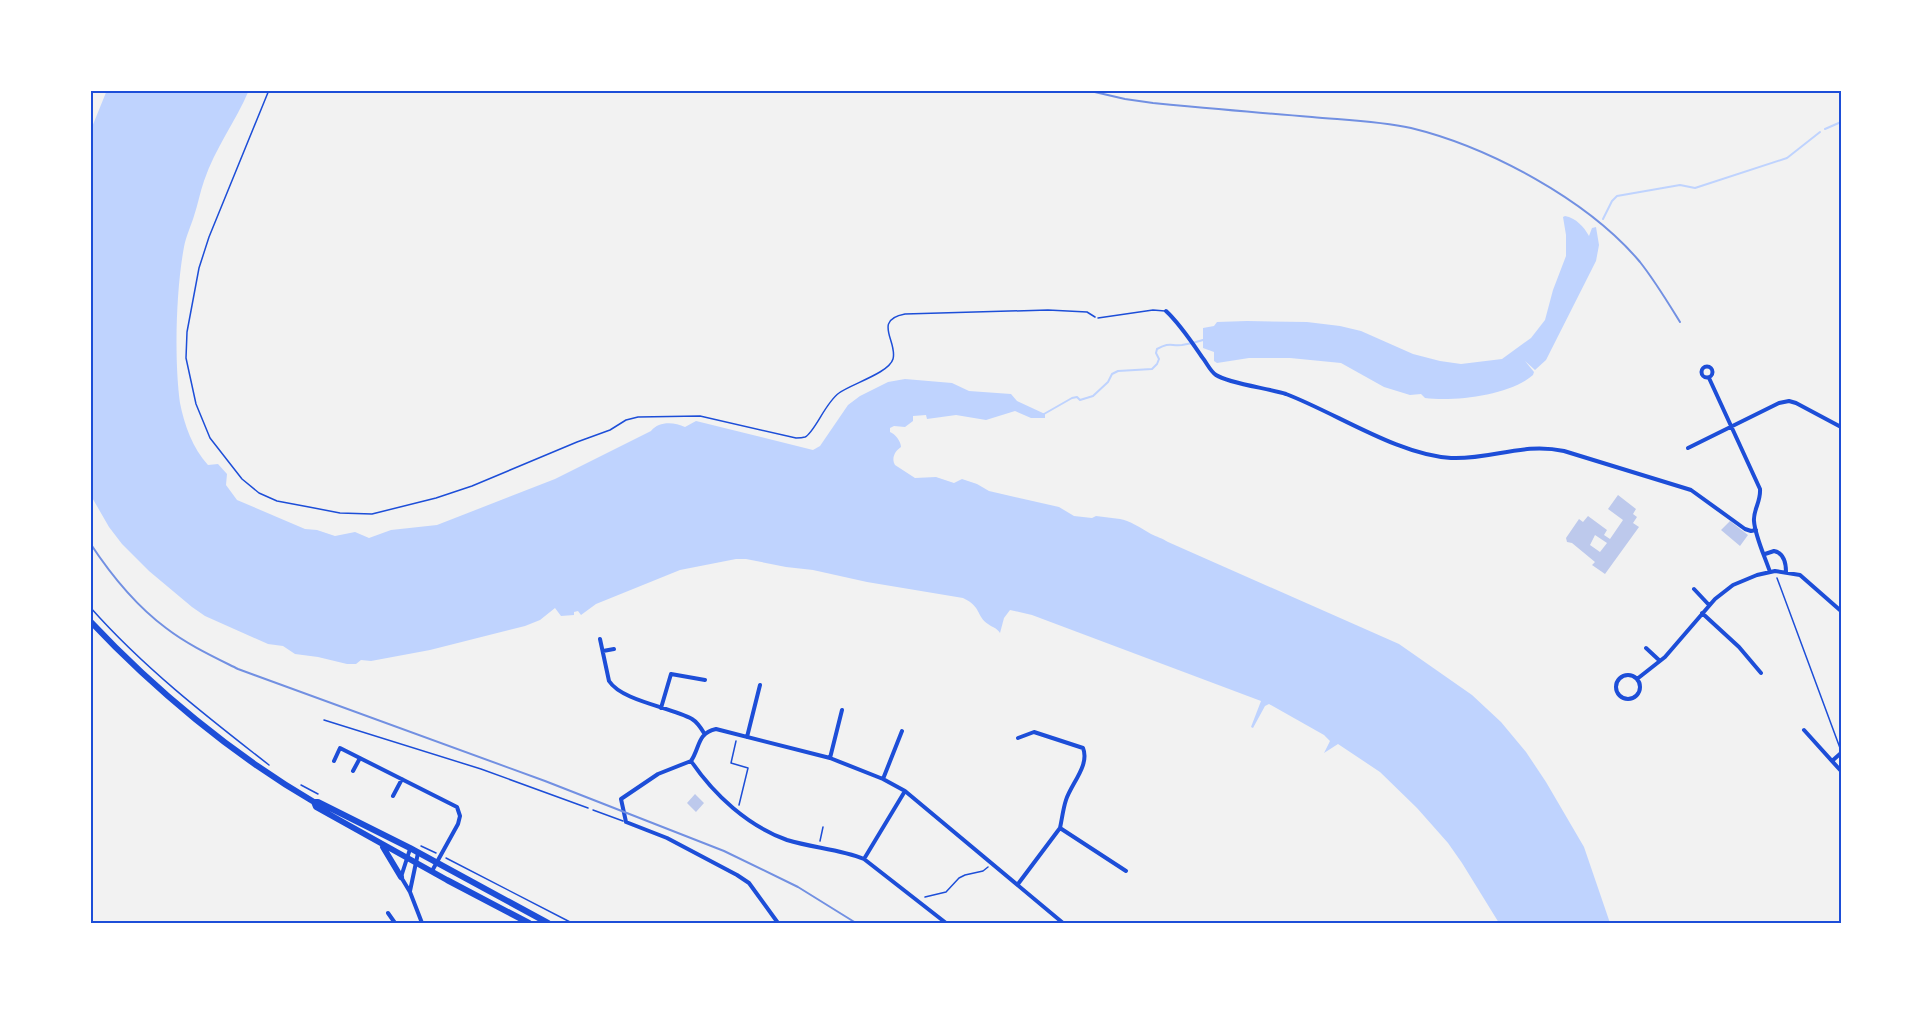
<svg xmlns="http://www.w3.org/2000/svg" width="1931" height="1013" font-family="Commissioner,sans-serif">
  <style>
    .water { fill: #bfd3fe }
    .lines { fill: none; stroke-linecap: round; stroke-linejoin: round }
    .stream { stroke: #bfd3fe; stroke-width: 2 }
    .building { fill: #bdc9ec; fill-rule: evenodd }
    .path { stroke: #1d4ed8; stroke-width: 1.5 }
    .service { stroke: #1d4ed8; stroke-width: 1.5 }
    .minor { stroke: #1d4ed8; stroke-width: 4 }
    .trunk { stroke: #1d4ed8; stroke-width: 6 }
    .rail { stroke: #7290e2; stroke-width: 2 }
    .neatline { fill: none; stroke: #1d4ed8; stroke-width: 2 }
  </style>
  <rect width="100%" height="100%" fill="#f2f2f2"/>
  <!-- water -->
  <path class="water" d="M107,90h142c-13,31 -34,58 -45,91 -4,11 -6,23 -10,35 -3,10 -8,20 -10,31 -8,42 -10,113 -4,156 4,21 13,46 28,62l10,-1 9,10 -1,11 11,15 68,29 12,1 18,6 20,-4 14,6 22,-8 46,-5 118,-46 96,-48c8,-10 23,-9 34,-4l11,-6 117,29 7,-4 28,-41 12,-9 28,-14 17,-3 47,4 17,8 42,3 6,7 28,13v4h-14l-16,-7 -29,9 -30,-5 -29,4 -1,-4 -13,1v5l-8,6 -11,-1 -4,2v4c5,2 11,9 11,15 -6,4 -10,11 -6,18l20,13 21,-1 18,6 8,-4 15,5 12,7 70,16 15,9 18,2 4,-2c8,1 16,2 24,3 8,1 23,10 31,15 6,3 11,4 17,8l231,102 73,51 29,27 25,30 20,30 38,65 26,76h-111l-37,-60 -14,-20 -31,-35 -37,-36 -42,-28 -14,9 6,-12 -6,-6 -55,-31 -4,2 -12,22 -2,-1 10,-26 -229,-86 -22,-5 -6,8 -4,15c-4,-6 -7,-5 -12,-9 -12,-8 -6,-17 -25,-26l-96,-16 -54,-12 -27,-3 -40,-8h-10l-56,11 -84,34 -15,11 -3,-4 -4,1v3l-13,1 -6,-8 -15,12 -15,6 -95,24 -59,11 -10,-1 -5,4h-9l-29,-7 -23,-3 -12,-8 -15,-2 -63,-28 -13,-9 -43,-36 -27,-27 -13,-17 -19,-33v-362z
    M1565,216c11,2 19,11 24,20l3,-8 4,-1 3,18 -3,16 -50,99 -11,10 -10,-9 9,11 -1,3c-22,20 -78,27 -108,23l-4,-4 -11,1 -26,-8 -43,-24 -51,-5h-41l-32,5 -3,-2v-9l-11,-4v-20l11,-2 3,-4 30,-1 60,1 33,4 21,5 52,23 27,7 21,3 41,-5 29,-21 14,-18 8,-30 13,-34v-21l-3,-18z"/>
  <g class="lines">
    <!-- stream -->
    <path class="stream" d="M1825,129l16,-7
      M1603,219l9,-18 5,-5 63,-11 15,3 92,-30 33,-26
      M1044,414l28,-16 5,-1 3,3 13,-4 15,-14 4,-8 6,-3 34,-2 5,-5 2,-5 -3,-6 1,-4c13,-7 13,-3 25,-4 7,-1 15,-3 21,-5"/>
  </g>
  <!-- building -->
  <path class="building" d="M1618,495l18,14 -3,5 4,3 -4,6 6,4 -34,47 -13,-9 3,-3 -23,-19 -5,-1 -1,-4 13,-19 4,3 5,-6 19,14 -3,5 6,4 13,-19 -15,-11zM1595,535l12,8 -7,9 -10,-7z
    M1730,521l18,14 -8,11 -19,-16z
    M695,794l9,9 -8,9 -9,-9z"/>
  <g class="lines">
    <!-- path -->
    <path class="path" d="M269,90l-60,147 -10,31 -12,64 -1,26 10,46 14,34 32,41 17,14 18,8 32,6 31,6 32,1 64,-16 36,-12 105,-44 33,-12 16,-10 12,-3 62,-1 96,22c3,0 6,0 9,-1 10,-5 20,-34 34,-44 12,-9 50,-20 54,-34 5,-17 -21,-39 12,-45l143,-4 39,2 8,5
      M1777,578l63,170
      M90,607c53,60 116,109 179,158
      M324,720l157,49 107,39
      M736,741l-5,22 17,5 -9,37
      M301,785l17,9
      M820,841l3,-14
      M421,846l15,7
      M446,858l126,65
      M925,897l21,-5 13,-14 6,-3 18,-4 5,-4"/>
    <!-- service -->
    <path class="service" d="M1098,318l55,-8 12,1
      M593,810l30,11"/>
    <!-- minor -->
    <path class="minor" d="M1166,311c14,13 25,30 36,46 5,6 8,14 14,18 14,9 52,13 70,19 50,19 112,61 165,64 40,2 71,-16 113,-7l127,39 54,39 6,2 5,-1
      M1701.5 372a5.5 5.5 0 1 1 11 0a5.5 5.5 0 1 1-11 0Z
      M1709,378l51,111c1,13 -7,21 -6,32 1,15 11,36 16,51
      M1688,448l91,-45 10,-2 7,2 45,24
      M1765,554l9,-3c10,2 12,12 12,21
      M1694,589l15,16
      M1702,613l37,34 22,26
      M600,639l9,42c13,20 61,26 83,38 5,3 9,9 12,14
      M1646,648l14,13
      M603,651l11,-2
      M1616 687a12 12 0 1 1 24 0a12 12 0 1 1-24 0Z
      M1637,679l28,-22 50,-58 18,-14 24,-10 18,-4 25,4 41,36
      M661,708l10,-34 34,6
      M1804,730l37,41
      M747,737l13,-52
      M1018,738l16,-6 49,16c7,17 -12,36 -17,52 -3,9 -4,19 -6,28
      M830,758l12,-48
      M334,761l6,-13 117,59 3,9 -2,8 -26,47
      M691,761c23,34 57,65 96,79 26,8 53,9 77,19l82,64
      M1832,761l9,-8
      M353,771l7,-13
      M883,779l19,-48
      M393,796l9,-17
      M410,849l-9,28 9,15 12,31
      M864,859l41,-68
      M1018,884l42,-56 66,43
      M410,891l8,-38
      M388,913l7,10
      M471,923h5
      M778,923l-29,-40 -12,-8 -70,-37 -41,-16 -5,-23 37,-25 33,-13c9,-13 6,-28 25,-32l114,29 53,21 22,12 158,132"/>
    <!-- trunk -->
    <path class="trunk" d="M90,621c64,68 143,134 224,181h4l92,46 138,75
      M314,802l2,5 131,73 82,43
      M383,847l18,30"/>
    <!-- rail -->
    <path class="rail" d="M1086,90l39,9 28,4c53,5 106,10 159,14 33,3 67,4 99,11 78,19 177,72 229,134 15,19 27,39 40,60
      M90,543c21,32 45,62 76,85 22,17 48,29 72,41l307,112 179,70 74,36 58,36"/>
  </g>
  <!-- border -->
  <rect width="1931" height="1013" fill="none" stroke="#ffffff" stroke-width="183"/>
  <rect x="92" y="92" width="1748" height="830" class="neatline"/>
</svg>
